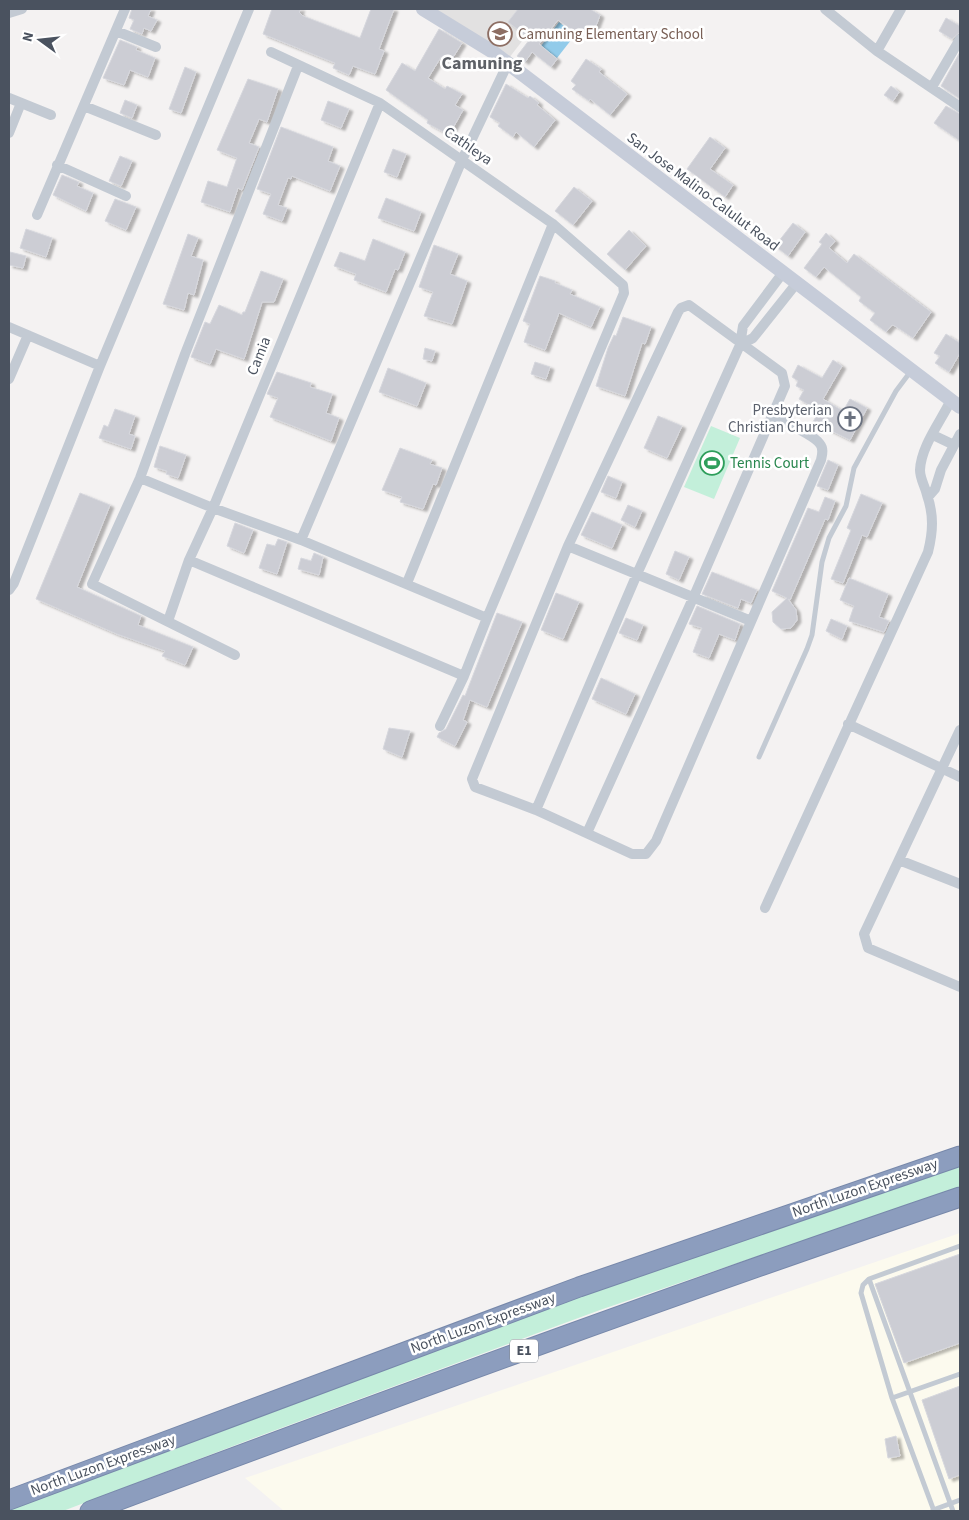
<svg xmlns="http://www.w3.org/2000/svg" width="969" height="1520" font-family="'Source Sans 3',sans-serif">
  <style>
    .commercial { fill: #fcfaee }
    .education { fill: #e2e1e1 }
    .green { fill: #c3efda }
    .water { fill: #92cbea }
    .building { fill: #cccdd4; stroke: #d6d7dd; filter: url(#shadow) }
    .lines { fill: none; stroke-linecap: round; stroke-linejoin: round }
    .highway-casing { stroke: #78a; stroke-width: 21 }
    .lane { stroke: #c3cad3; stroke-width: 5 }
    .street { stroke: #c3cad3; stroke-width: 10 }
    .secondary { stroke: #c6ccd9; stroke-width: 14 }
    .highway { stroke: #8c9dbe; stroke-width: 19 }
    .labels { text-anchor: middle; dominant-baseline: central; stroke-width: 5; stroke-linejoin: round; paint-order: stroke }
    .shield { fill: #fff; stroke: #80868f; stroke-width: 1 }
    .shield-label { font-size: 14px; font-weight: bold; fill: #4a525f }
    .education-label { font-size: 15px; fill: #785e54; stroke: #fff; text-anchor: start }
    .street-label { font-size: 15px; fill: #4a525f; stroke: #fff }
    .worship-label { font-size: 15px; fill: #5b616d; stroke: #fff; text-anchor: end }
    .leisure-label { font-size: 15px; fill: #27864d; stroke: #fff; text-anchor: start }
    .quarter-label { font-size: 18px; font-weight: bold; fill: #5e6167; stroke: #fff }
  </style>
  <defs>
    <filter id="shadow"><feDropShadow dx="4" dy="2.5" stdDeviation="1" flood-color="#0004"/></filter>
  </defs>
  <rect width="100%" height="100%" fill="#f4f2f2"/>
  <!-- commercial -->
  <path class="commercial" d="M960,1233v278h-676l-39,-33z"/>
  <!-- education -->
  <path class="education" d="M434,9h113l-38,49z"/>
  <!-- green -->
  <path class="green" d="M711,426l29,12 -26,61 -30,-12z
    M960,1161v26l-360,123 -346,128 -191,73h-54v-3l583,-218z"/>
  <!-- water -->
  <path class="water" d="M559,22l16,13 -18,23 -16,-12z"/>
  <!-- building -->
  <path class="building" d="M132,9h19l-3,7 9,4 -6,11 -7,-3 -2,6 -12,-5 4,-9 -5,-2z
    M272,9h29l-2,3 4,4 57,22 11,-29h23l-15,40 5,2 -9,23 -22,-8 -4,9 -16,-7 2,-5 -72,-29z
    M518,9h72l10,6 -7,19 -15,-6 -3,4 -17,-12 -19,24 18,15 -6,8 -19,-15 -7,10 -8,-6 13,-17 -22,-17z
    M946,18l14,8v6l-8,7 -13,-8z
    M439,29l23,14 -12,19 -9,-5 -13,21 17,11 2,-3 15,8 -7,11 8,5 -14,25 -22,-12 1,-3 -42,-30 16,-27 13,8z
    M120,40l17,7 -1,3 19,8 -7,19 -18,-7 -6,15 -21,-7z
    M960,52v47l-19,-13z
    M586,59l15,10 -2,3 28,22 -17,21 -20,-16 -1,2 -17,-12 4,-4 -5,-4z
    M185,67l11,5 -15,41 -12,-4z
    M248,79l30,10 -11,33 -8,-3 -10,24 10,4 -17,43 -4,-2 -8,24 -29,-10 7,-21 19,6 10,-29 -20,-8z
    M506,84l22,14 2,-2 9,7 -2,2 18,15 -21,27 -18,-15 -3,5 -15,-11 2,-3 -10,-6z
    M891,86l8,6 -6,9 -9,-6z
    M125,100l12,5 -5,13 -12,-5z
    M328,101l21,8 -8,19 -20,-8z
    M946,106l14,8v27l-26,-18z
    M281,127l52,20 -5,14 12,5 -10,25 -38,-15 -1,3 -3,-1 -10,27 9,3 -5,13 -19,-7 8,-20 -14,-5z
    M710,137l15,11 -15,21 23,16 -8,12 -38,-28z
    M393,149l13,5 -9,23 -13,-5z
    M120,156l12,5 -11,25 -12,-5z
    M62,175l17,7 -2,4 16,7 -7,18 -33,-16z
    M574,187l18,14 -19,24 -18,-14z
    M386,198l35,14 -7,19 -36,-13z
    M115,199l21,8 -10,23 -21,-9z
    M793,223l12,9 -17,24 -13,-10z
    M26,229l26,9 -6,19 -26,-9z
    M629,230l17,16 -21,24 -18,-16z
    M826,233l9,8 -6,7 18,15 7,-9 77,58 -18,26 -18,-12 -3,-1 -6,7 -16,-12 5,-7 -16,-12 2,-4 -37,-30 -8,10 -12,-9 18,-24 -3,-2z
    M188,234l10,4 -7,18 12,4 -9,35 -6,-2 -4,17 -21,-6z
    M373,239l32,13 -7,18 -3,-1 -9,23 -32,-12 2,-6 -22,-8 6,-14 25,9z
    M434,245l24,9 -8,20 17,7 -15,43 -28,-8 9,-24 -14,-5z
    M10,252l16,4 -3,12 -14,-3z
    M261,271l22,8 -9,23h-12l-18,57 -28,-10 -6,15 -19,-7 14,-35 5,2 9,-19 23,10 1,-3h2z
    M540,276l15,5v2l17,7 -2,4 30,13 -9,20 -32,-14 -14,37 -21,-8 6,-18 -7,-3z
    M623,317l28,10 -6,17 -3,-1 -17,53 -29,-10 12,-38 6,-13 2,1z
    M946,334l14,9v10l-11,19 -14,-9 5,-7 -6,-3z
    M425,348l10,3 -3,10 -9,-2z
    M833,360l9,6 -19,33 20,12 7,-12 17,9 -17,32 -37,-18 6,-11 -20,-12 5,-9 -8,-4 2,-5 -6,-4 6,-12 24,13z
    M535,362l15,5 -4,12 -15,-5z
    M388,368l38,15 -9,23 -38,-14z
    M277,372l34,11 -1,4 22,7 -6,19 13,5 -8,23 -61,-24 8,-19 -11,-4z
    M115,409l20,7 -6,18 6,2 -4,13 -32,-11 5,-13 4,2z
    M658,416l24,10 -15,32 -23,-10z
    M160,446l26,9 -8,23 -12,-4 1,-3 -13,-4z
    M400,448l32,12 -2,4 12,4 -6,17 -3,-1 -10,25 -23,-7 2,-5 -20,-7z
    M828,460l10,5 -10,25 -11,-4z
    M608,476l14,6 -6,16 -15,-6z
    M80,493l30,12 -33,82 64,29 -3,9 55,22 -8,18 -23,-9 3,-5 -48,-17 -81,-35z
    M861,494l21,9 -15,34 -5,-2 -19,48 -12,-4 20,-49 -4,-2z
    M825,497l10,4 -7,19 -3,-1 -35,81 -2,-1 8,11 1,10 -6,8 -10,1 -8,-7 -1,-10 15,-14 -15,-7 36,-83 11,4z
    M628,505l14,6 -7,16 -14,-7z
    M592,512l30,13 -10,23 -31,-13z
    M235,523l18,7 -9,23 -17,-7z
    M278,539l9,3 -10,32 -18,-6 8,-24 8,2z
    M675,551l14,6 -10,23 -13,-6z
    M314,553l9,4 -4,18 -21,-6 3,-11 10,3z
    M712,572l45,18 -6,13 -10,-4 -3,9 -36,-14z
    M849,578l39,16 -9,23 10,4 -5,11 -35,-11 5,-15 -14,-6z
    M556,593l23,9 -16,37 -22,-9z
    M697,606l43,18 -5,16 -16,-6 -10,24 -16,-6 9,-24 -13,-4z
    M497,613l25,9 -35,85 -17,-7 -7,20 4,2 -12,24 -18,-9 2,-4 7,-4 17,-34 2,1z
    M626,618l17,7 -6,15 -18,-7z
    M831,619l16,7 -5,13 -16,-8z
    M601,678l34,16 -9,20 -34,-15z
    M389,728l21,3 -8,26 -19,-8z
    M960,1254v89l-56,20 -29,-79z
    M960,1386v89l-11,4 -27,-79z
    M896,1436l4,20 -12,2 -3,-19z"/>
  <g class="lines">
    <!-- highway casing -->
    <g class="highway-casing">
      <path id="highway" d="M9,1500l570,-213 381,-131
        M90,1511c289,-108 578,-215 870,-314"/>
    </g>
    <!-- lane -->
    <path class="lane" d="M759,757l48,-108 5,-14 10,-73 7,-24 17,-32 8,-38 42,-77 15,-20
      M869,1279l84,232
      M892,1398l68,-24
      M933,1510l27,-10
      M934,1511l-42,-113 -31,-105 2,-8 6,-6 91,-33"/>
    <!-- street -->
    <path class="street" d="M825,9l52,42 83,56
      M9,13l13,-4
      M116,31l40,16
      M877,51l24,-42
      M271,52l109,51 173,121 70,61 1,8 -137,325 -23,58 -24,50
      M932,87l28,-48
      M9,98l42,17
      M84,106l72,29
      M9,133l12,-30
      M57,165l69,31
      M37,215l88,-206
      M689,305l93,68 3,13 -13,30c11,6 41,18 48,28 4,5 2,11 1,16l-165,381 -10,13h-14l-96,-44 -61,-23 -3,-8 96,-233 110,-234 3,-4z
      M9,327l91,39
      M740,345l13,-7 43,-54
      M9,379l19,-44
      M933,435l21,10
      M140,478l73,30 88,32 186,78
      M928,497l7,-8 6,-19 19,-36
      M301,540l161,-380 46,-97
      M568,546l183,75
      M189,560l275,116
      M407,583l146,-359
      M9,590l5,-7 86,-217 149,-357
      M168,621l21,-61 24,-52 167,-405
      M235,655l-143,-71 48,-106 45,-124 113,-288
      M848,724l112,53
      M960,730l-96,204 4,14 92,39
      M536,810l101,-236 103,-229 3,-19 39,-52
      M587,833l107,-237 78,-180
      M899,860l61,24
      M765,908l163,-356c5,-20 6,-37 -1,-57 -2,-9 -7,-16 -7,-25 1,-24 21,-49 31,-70"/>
    <!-- secondary -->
    <path class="secondary" d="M423,9l70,43 467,355"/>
    <!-- highway -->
    <use href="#highway" class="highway"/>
  </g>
  <!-- icons -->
  <defs>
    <g id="school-ring" transform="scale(1.25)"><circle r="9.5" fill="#fff" stroke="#8d6e63" stroke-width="1.5"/><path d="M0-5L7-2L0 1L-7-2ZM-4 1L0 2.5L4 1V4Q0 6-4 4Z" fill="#8d6e63"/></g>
    <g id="church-ring" transform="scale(1.25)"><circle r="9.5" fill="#fff" stroke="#6b7280" stroke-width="1.5"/><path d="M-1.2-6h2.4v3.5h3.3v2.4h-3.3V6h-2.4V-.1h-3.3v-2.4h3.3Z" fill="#6b7280"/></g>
    <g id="stadium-ring" transform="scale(1.25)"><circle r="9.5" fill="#fff" stroke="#2e9e5b" stroke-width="1.5"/><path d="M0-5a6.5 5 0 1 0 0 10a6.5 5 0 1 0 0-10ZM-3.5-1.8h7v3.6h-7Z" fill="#2e9e5b"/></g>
  </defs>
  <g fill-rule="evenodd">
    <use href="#school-ring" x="500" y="34"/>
    <use href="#church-ring" x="850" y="419"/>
    <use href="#stadium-ring" x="712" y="463"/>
  </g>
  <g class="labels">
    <!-- shield labels -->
    <rect class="shield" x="510" y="1339.5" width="28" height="23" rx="4"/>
    <g class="shield-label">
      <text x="524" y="1351">E1</text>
    </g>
    <!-- education labels -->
    <g class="education-label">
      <text x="518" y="34">Camuning Elementary School</text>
    </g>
    <!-- street labels -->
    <g class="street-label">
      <text transform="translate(468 146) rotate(35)">Cathleya</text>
      <text transform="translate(703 192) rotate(37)">San Jose Malino-Calulut Road</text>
      <text transform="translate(259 356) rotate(-68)">Camia</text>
      <text transform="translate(865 1188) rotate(-19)">North Luzon Expressway</text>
      <text transform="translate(483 1323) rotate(-20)">North Luzon Expressway</text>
      <text transform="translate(103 1465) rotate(-20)">North Luzon Expressway</text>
    </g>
    <!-- worship labels -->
    <g class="worship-label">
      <text x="832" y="410">Presbyterian<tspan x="832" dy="17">Christian Church</tspan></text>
    </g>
    <!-- leisure labels -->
    <g class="leisure-label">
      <text x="730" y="463">Tennis Court</text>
    </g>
    <!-- quarter labels -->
    <g class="quarter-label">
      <text x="482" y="63">Camuning</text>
    </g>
  </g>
  <!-- border -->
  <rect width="969" height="1520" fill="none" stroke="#4a525f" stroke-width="20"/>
  <!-- north arrow -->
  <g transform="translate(40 40) rotate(285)" stroke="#ffffff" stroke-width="4" paint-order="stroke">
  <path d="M0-4L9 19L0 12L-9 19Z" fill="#4a525f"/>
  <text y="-8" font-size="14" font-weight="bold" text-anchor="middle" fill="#4a525f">N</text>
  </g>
</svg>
